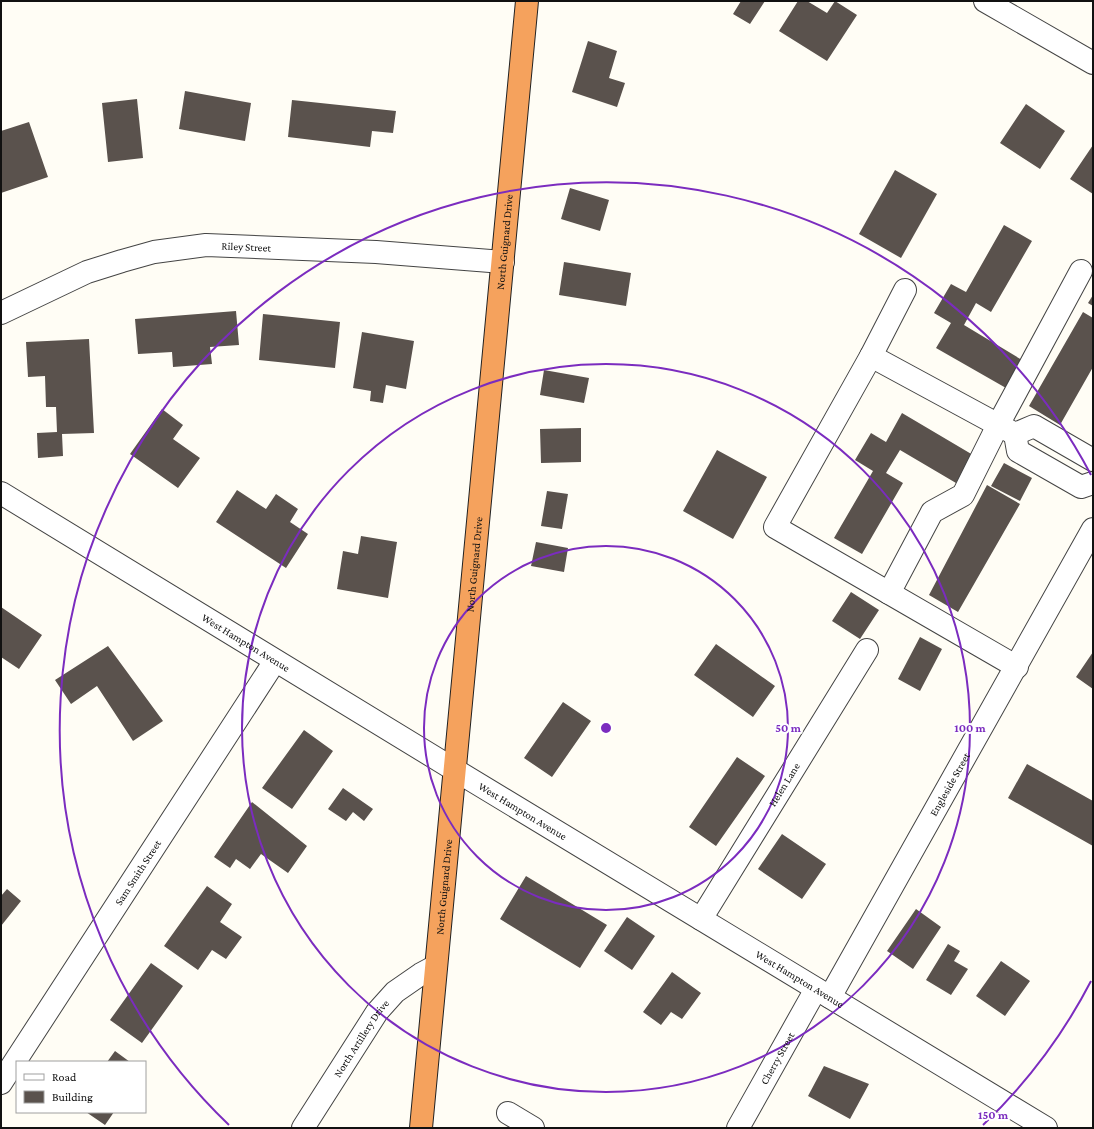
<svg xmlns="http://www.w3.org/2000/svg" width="1094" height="1129" font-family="'Crimson Pro',serif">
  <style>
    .building { fill: #5a524d }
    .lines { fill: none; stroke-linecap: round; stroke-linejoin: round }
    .minor-casing { stroke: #444; stroke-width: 24 }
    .highway-casing { stroke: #222; stroke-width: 24 }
    .minor { stroke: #fff; stroke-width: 22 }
    .highway { stroke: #f5a25d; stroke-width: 22 }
    .ring { fill: none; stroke: #7b2cbf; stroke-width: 2 }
    .labels { text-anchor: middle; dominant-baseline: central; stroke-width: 4; stroke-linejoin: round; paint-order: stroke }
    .street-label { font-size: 11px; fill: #111; stroke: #fff }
    .centre { fill: #7b2cbf; stroke: #fff; stroke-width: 2 }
    .ring-label { font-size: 12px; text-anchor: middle; font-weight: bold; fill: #7b2cbf; stroke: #fff; stroke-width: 4; stroke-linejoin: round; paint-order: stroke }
  </style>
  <rect width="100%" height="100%" fill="#fffdf5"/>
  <!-- building -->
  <path class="building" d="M741,1h24l-15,23 -17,-10z
    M798,1h9l20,12 8,-12 22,14 -30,46 -48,-30z
    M588,41l29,10 -8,27 16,5 -8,24 -45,-15z
    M185,91l66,12 -6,38 -66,-12z
    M137,99l6,59 -35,4 -6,-59z
    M292,100l104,11 -3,22 -21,-2 -2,16 -82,-10z
    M1026,104l39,27 -25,38 -40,-26z
    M29,122l19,55 -47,16v-62z
    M1093,145v49l-23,-15z
    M895,170l42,24 -36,64 -42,-24z
    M570,188l39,12 -9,31 -39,-12z
    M1004,225l28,16 -41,71 -15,-9 -12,22 58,35 -16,28 -70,-40 15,-25 -17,-10 17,-29 15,8z
    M564,262l67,11 -5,33 -67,-11z
    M1093,295v11l-5,-3z
    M236,311l3,34 -29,2 2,17 -39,3 -1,-15 -34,2 -3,-35z
    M1083,312l10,6v49l-33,58 -31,-19z
    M263,314l77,8 -5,46 -76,-8z
    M362,332l52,9 -8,48 -20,-4 -3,18 -13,-2 1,-10 -18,-3z
    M89,339l5,94 -32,1 1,22 -25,2 -1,-25 20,-1 -1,-25h-10l-1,-31 -17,1 -2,-35z
    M544,370l45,8 -5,25 -44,-8z
    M162,409l21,16 -10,14 27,19 -22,30 -48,-34z
    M902,413l71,42 -17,28 -56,-33 -14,23 17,10 -41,71 -28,-16 39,-67 -18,-11 16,-27 15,9z
    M581,428v34l-40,1 -1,-34z
    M717,450l50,27 -34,62 -50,-28z
    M1004,463l28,15 -12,23 -29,-15z
    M987,485l33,19 -62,108 -29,-17z
    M237,490l29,19 10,-15 22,15 -8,13 18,12 -22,34 -70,-46z
    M547,491l21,3 -6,35 -21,-3z
    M361,536l36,6 -9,56 -51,-9 6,-38 15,3z
    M536,542l32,6 -4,24 -33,-6z
    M851,592l28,18 -19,29 -28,-18z
    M1,607l41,28 -23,34 -18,-12z
    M920,637l22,12 -22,42 -22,-12z
    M716,644l59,42 -22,31 -59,-42z
    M108,646l55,75 -30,20 -36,-55 -26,18 -16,-24z
    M1093,652v37l-17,-12z
    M563,702l28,19 -39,56 -28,-19z
    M304,730l29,21 -41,58 -30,-21z
    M737,757l28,19 -49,70 -27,-19z
    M1027,764l66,37v45l-85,-48z
    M343,788l30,21 -9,12 -11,-9 -7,9 -18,-12z
    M252,802l55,44 -19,27 -27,-19 -11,15 -14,-10 -6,9 -16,-11z
    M782,834l44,30 -24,35 -44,-30z
    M526,876l81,49 -27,43 -80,-49z
    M207,886l25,18 -12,18 22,15 -16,22 -14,-9 -14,20 -34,-24z
    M7,889l14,12 -20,25v-30z
    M916,909l25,18 -28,42 -26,-18z
    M627,917l28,19 -23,34 -28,-19z
    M948,944l12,7 -6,10 14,8 -17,26 -25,-15z
    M1001,961l29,20 -25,35 -29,-20z
    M151,963l32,23 -41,57 -32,-23z
    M672,972l29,21 -19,26 -11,-7 -10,13 -18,-13z
    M115,1051l15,11h-23z
    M824,1066l45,18 -19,35 -42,-23z
    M86,1112h28l-9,13z"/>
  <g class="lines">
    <!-- minor casing -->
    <g class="minor-casing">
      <g id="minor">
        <path d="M985,1l108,62"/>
        <path d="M905,290l-34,66 -96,171 242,140"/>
        <path id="s1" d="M1,313l86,-41 35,-11 32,-9 52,-7 170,7 127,10"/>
        <path d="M871,356l144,78 19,-8 59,34"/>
        <path d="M1015,434l3,17 63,36 12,-4"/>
        <path id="s2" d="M1,493l454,277 591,358"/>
        <path d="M889,593l43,-81 31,-17 35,-70 83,-154"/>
        <path id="s3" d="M701,919l166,-269"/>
        <path id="s4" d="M830,997l263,-468"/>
        <path id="s5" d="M1,1083l274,-422"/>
        <path d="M508,1113l25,15"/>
        <path id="s6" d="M303,1128l74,-116 18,-20 26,-18 15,-8"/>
        <path id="s7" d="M738,1128l78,-139"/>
      </g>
    </g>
    <!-- highway casing -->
    <g class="highway-casing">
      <g id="highway">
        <path id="s8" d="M421,1128l106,-1127"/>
      </g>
    </g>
    <!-- minor -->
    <use href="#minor" class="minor"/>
    <!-- highway -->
    <use href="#highway" class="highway"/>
  </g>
  <!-- distance rings -->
  <g class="ring">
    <circle cx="606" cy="728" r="182"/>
    <circle cx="606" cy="728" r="364"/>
    <path d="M1091 981A547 547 0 0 1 983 1125M229 1125A547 547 0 1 1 1091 475"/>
  </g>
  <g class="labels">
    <!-- street labels -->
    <g class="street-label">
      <text stroke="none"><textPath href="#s8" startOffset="890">North Guignard Drive</textPath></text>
      <text stroke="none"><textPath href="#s1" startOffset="258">Riley Street</textPath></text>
      <text stroke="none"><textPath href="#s8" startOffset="566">North Guignard Drive</textPath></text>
      <text stroke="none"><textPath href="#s2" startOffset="287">West Hampton Avenue</textPath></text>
      <text stroke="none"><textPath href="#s4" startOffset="244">Engleside Street</textPath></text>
      <text stroke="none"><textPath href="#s3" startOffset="158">Helen Lane</textPath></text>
      <text stroke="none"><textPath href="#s2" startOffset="611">West Hampton Avenue</textPath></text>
      <text stroke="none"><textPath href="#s5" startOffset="251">Sam Smith Street</textPath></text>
      <text stroke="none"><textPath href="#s8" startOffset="242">North Guignard Drive</textPath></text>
      <text stroke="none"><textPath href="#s2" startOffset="935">West Hampton Avenue</textPath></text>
      <text stroke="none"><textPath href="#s6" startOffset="107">North Artillery Drive</textPath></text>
      <text stroke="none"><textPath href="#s7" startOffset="80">Cherry Street</textPath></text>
    </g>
  </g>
  <circle cx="606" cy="728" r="6" class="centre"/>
  <g class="ring-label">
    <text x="788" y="732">50 m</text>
    <text x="970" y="732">100 m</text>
    <text x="993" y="1119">150 m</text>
  </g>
  <!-- border -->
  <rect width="1094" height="1129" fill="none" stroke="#111111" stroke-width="4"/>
  <!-- legend -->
  <rect x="16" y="1061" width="130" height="52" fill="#ffffff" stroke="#a0a0a0"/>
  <rect x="24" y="1074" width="20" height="6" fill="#ffffff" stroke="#a0a0a0"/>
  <text x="52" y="1081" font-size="12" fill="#111111">Road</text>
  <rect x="24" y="1091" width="20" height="12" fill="#5a524d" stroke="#a0a0a0"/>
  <text x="52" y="1101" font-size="12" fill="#111111">Building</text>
</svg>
